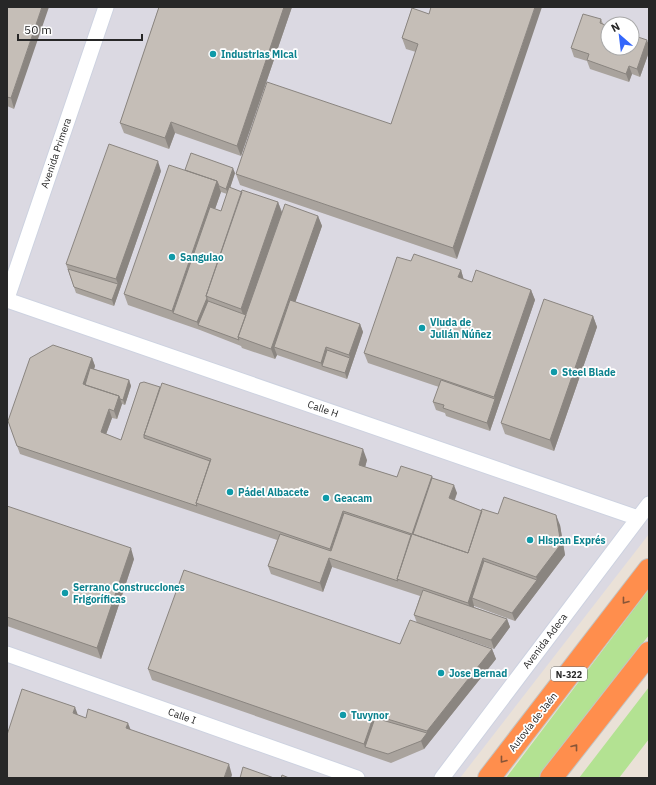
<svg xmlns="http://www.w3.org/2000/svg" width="656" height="785" font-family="'IBM Plex Sans',sans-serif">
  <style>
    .industrial { fill: #dbd9e2; fill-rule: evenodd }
    .green { fill: #b3e292 }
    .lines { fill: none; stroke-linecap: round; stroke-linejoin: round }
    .street-casing { stroke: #cdd2e0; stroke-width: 17 }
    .highway-casing { stroke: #c3c3c3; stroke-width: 24 }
    .street { stroke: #fff; stroke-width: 15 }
    .highway { stroke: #ff8e4d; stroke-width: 22 }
    .wall { fill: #a9a39d; fill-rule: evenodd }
    .shaded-wall { fill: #8a8580 }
    .building { fill: #c5beb7; stroke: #8a8580 }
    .oneway { stroke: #885538 }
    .culture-dot { fill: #0f9aa8; stroke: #fff; stroke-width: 1.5 }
    .labels { text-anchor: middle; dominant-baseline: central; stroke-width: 3.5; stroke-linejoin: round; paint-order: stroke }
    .shield { fill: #fff; stroke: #686868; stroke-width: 1 }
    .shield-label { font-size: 9px; font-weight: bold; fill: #272727 }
    .culture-label { font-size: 10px; font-weight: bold; fill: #0d838f; stroke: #fff; text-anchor: start }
    .street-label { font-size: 10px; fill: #272727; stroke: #fff }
  </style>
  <rect width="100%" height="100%" fill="#eae1d7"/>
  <!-- industrial -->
  <path class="industrial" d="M7,7h642v527l-189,244h-453zM608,24h24v24h-24z"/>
  <!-- green -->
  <path class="green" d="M649,589v46l-110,143h-33z
    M649,687v52l-30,39h-40z"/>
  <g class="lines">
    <!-- street casing -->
    <g class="street-casing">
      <path id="street" d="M7,298l99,-291
        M7,300l631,218
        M7,654l350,124
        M442,778l207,-274"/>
    </g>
    <!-- highway casing -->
    <g class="highway-casing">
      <path id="highway" d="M489,778l160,-208
        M551,778l98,-125"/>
    </g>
    <!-- street -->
    <use href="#street" class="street"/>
    <!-- highway -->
    <use href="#highway" class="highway"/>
  </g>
  <!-- wall -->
  <path class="wall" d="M7,7l7,102 -7,-3z
    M159,7h133l-51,149 -66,-23 -6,16 -45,-16 -4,-10z
    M412,8l45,251 -217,-74 -4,-11 155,-50 25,-72 -10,-3 -4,-11z
    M601,19l2,5 46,21v7l-9,25 -8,-3 -3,8 -39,-13 -3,-8 -13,-4 -3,-9z
    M185,170l50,3 -5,15 12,4 36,10 4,10 36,4 4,10 -27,76 65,22 3,8 -16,47 -70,-24 -2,4 -33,-11 -1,-2 -41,-16 -72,-25 -4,-11zM221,192l6,2 -6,17 -6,-2z
    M161,171l-47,135 -38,-13 -10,-29z
    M411,261l50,9 3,10 8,2 59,8 4,10 -45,131 -44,-15 -1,-3 -9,-3 -3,-8 6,-15 -71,-24 -4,-10z
    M593,316l4,11 -43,124 -49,-17 -4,-11z
    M92,358l3,8 -1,3 35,11 2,6 -6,19 -3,-1 -5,15 -5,-1 -6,16 15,6 19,-57 227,77 -2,7 32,10 35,-1v2l25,15 -2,7 27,11 16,3 62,11 5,30 -50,66 -41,-15v1l33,12 3,8 -16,22 -75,-26 73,26 4,10 -72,90 -33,14 -239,-83 -4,-11 252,-25 17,-21 -3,-8 6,-19 -88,-29 -9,25 -52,-18 -3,-8 9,-26 -257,-86 -12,-33z
    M7,506l127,53 -33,100 -94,-33z"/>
  <!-- shaded-wall -->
  <path class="shaded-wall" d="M42,7h7l-35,102 -3,-11z
    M284,7h8l-51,149 -4,-10z
    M535,7h7l-85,252 -4,-11z
    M647,40l2,5v7l-9,25 -3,-8z
    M629,66l3,8 -3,8 -3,-8z
    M171,122l4,11 -6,16 -4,-11z
    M158,161l3,10 -47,135 -2,-6 6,-16 -2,-5z
    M233,168l2,5 -7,21 -2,-5z
    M217,181l4,11 -43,123 -5,-2 -1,-2z
    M278,202l4,11 -37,107 -4,-11z
    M318,216l4,10 -43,123 -5,-2 3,8 -2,4 -4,-10z
    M461,270l3,11 -6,-4z
    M531,290l4,10 -45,131 -3,-8 8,-24 -1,-2z
    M207,298l3,8 -12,19 2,5 -3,-8z
    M593,316l4,11 -43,124 -4,-11z
    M360,324l3,8 -16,47 -2,-6 5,-15 -1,-3z
    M326,347l3,9 -7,10 -1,-3z
    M92,358l3,8 -7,22 -5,-4z
    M129,380l2,6 -6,19 -2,-5z
    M119,396l3,8 -5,15 -3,-8z
    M109,409l3,9 -8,22 -3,-8z
    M363,449l4,11 -4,15 -4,-10z
    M432,476l3,10 -17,52 -6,-4z
    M454,485l3,8 -5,13 -3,-8z
    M343,511l4,10 -13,38 -4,-10z
    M556,515l4,10 5,30 -50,66 -3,-8 25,-33 -1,-3z
    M131,548l3,11 -33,100 -4,-11z
    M329,558l3,9 -9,25 -3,-9z
    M483,558l4,11 -15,29 2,8 -2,7 -4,-10z
    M507,619l3,8 -16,22 -3,-9z
    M492,649l4,10 -72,90 -3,-8 6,-8v-2z
    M75,707l4,11 -6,-5z
    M374,715l4,11 -13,21 -1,-3z
    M128,723l4,10 -6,-5z
    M229,764l3,11 -1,3h-7z"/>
  <!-- building -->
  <path class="building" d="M7,7h35l-31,91 -4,-1z
    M159,7h125l-47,139 -66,-24 -6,16 -45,-15z
    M431,7h104l-82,241 -217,-74 31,-92 124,42 27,-80 -16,-6 10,-30 17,6z
    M583,14l18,5 -1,4 8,3v22h24v-13l15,5 -10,29 -8,-3 -3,8 -39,-14 2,-6 -18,-6z
    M109,144l49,17 -42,118 -50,-15z
    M191,153l42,15 -7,21 -7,-3 -2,-5 -32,-11z
    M169,165l48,16 -45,130 -48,-17z
    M229,187l13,5 -36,104 1,2 -10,24 -24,-9 37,-106 11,4z
    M242,190l36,12 -37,107 -35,-13z
    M285,204l33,12 -47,133 -33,-12z
    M414,254l47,16 -3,7 14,5 4,-12 55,20 -37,107 -130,-44 33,-96 14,4z
    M68,269l50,15 -6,16 -38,-13z
    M544,299l49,17 -43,124 -49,-17z
    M290,300l70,24 -11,31 -23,-8 -5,16 -47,-16z
    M208,301l38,14 -8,22 1,3 -41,-15z
    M53,345l39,13 -9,26 36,12 -5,15 -5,-2 -8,23 20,8 19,-57 4,-1 16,5 -16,48v3l66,23 -14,42 1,3 -180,-60 -9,-25 22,-63z
    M327,350l23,8 -5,15 -23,-7z
    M90,368l39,12 -6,20 -3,-1 -1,-3 -34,-11z
    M441,380l54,19 -8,24 -44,-15 1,-3 -11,-3z
    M162,383l201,66 -4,16 38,12 4,-11 31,10 -20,58 -69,-23 -13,38 -134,-46 15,-44 -67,-24z
    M432,478l22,7 -5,13 33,13 -14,42 -55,-19z
    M504,497l52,18 5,29 -25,33 -53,-19 -15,45 -71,-24 15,-45 56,19 14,-44 16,5z
    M7,506l124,42 -34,100 -90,-31z
    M344,513l67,22 -14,44 1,2 -69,-23 -9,25 -52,-17 12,-32 51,17z
    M484,561l53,19 -25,33 -40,-15z
    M184,570l216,74 10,-24 82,29 -65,82 -53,-16 -10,29 -216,-75z
    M423,590l84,29 -16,21 -77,-25z
    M22,689l53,18 -2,6 13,5 2,-9 40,14 -2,5 103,36 -5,14h-217v-43z
    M375,718l52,15 -6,8 -33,13 -23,-7z
    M243,767l31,11h-34z
    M282,775l7,3h-8z"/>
  <!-- one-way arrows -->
  <defs><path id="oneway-chevron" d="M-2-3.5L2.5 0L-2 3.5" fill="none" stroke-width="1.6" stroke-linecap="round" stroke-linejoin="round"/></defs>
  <g class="oneway">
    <use href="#oneway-chevron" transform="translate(625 601) rotate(128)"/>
    <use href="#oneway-chevron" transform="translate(575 747) rotate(-52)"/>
    <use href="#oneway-chevron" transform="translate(503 760) rotate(128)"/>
  </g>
  <!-- markers -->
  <g class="culture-dot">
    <circle cx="213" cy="54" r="4"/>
    <circle cx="172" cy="257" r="4"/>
    <circle cx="422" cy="328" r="4"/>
    <circle cx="554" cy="372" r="4"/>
    <circle cx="230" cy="492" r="4"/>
    <circle cx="326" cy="498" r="4"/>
    <circle cx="530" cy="540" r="4"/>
    <circle cx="65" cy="593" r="4"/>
    <circle cx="441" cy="673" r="4"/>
    <circle cx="343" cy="715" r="4"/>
  </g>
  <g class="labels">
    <!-- shield labels -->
    <rect class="shield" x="551" y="667" width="36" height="14" rx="3"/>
    <g class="shield-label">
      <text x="569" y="674">N-322</text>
    </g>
    <!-- culture labels -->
    <g class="culture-label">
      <text x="221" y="54">Industrias Mical</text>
      <text x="180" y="257">Sanguiao</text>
      <text x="430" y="322">Viuda de<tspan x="430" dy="12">Julián Núñez</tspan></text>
      <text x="562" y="372">Steel Blade</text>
      <text x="238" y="492">Pádel Albacete</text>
      <text x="334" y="498">Geacam</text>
      <text x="538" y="540">Hispan Exprés</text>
      <text x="73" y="587">Serrano Construcciones<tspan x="73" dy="12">Frigoríficas</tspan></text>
      <text x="449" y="673">Jose Bernad</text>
      <text x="351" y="715">Tuvynor</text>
    </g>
    <!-- street labels -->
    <g class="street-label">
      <text transform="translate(56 153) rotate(-71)">Avenida Primera</text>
      <text transform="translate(323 409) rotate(19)">Calle H</text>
      <text transform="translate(545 641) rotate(-53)">Avenida Adeca</text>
      <text transform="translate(182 716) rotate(19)">Calle I</text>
      <text transform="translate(533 722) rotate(-52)">Autovía de Jaén</text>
    </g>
  </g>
  <!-- border -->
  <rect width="656" height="785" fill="none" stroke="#272727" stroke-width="16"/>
  <!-- north arrow -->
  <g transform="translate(620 36) rotate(332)"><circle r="19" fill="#ffffff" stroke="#a9a9a9"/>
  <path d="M0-3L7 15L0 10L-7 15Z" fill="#3366fb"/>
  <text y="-6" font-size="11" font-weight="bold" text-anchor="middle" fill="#272727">N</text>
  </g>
  <!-- scale -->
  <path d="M18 34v6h124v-6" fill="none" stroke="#272727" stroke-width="2"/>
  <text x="24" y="34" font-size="12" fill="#272727" stroke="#ffffff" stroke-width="3" paint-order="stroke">50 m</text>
</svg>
